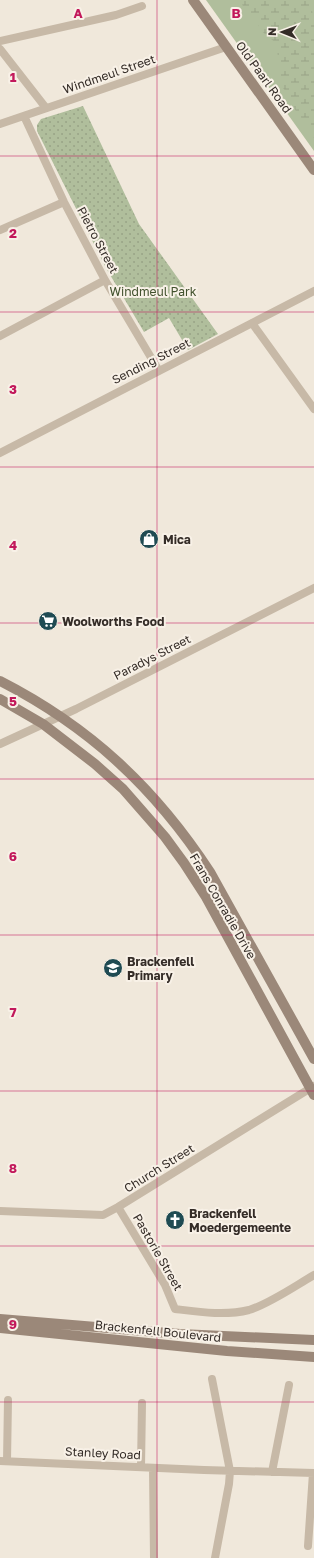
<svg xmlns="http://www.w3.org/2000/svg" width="314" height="1558" font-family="'Golos Text',sans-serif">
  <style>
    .green { fill: #b0be9c }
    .wetland { fill: url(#wetland-marsh) }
    .park { fill: url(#park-dots) }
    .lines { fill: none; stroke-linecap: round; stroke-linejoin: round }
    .street { stroke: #c7b9a7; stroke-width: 8 }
    .secondary { stroke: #9b8879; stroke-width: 10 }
    .grid { fill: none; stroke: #c2185b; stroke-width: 1; stroke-opacity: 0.55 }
    .labels { text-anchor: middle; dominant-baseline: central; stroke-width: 4; stroke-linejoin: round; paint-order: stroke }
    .street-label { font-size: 12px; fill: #342c27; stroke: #f8f1e7 }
    .park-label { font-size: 12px; fill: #41512d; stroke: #f8f1e7 }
    .poi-label { font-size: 12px; font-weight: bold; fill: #342c27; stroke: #f8f1e7; text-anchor: start }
    .grid-label { font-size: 13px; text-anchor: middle; font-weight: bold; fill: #c2185b; stroke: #f8f1e7; stroke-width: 4; stroke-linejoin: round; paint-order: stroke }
  </style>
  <defs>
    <pattern id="wetland-marsh" width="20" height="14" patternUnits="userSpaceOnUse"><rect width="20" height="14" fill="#b0be9c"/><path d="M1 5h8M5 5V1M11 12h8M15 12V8" fill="none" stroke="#98a386"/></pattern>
    <pattern id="park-dots" width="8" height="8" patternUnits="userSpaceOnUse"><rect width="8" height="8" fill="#b0be9c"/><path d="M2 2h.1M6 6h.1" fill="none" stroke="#98a386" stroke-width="1.8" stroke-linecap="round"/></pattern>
  </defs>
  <rect width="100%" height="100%" fill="#f0e8db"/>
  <!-- green -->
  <path class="green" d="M206,0h108v151z"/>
  <!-- wetland -->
  <path class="wetland" d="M241,0h73l-3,5 2,10h1v123l-9,-17 -8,-7 -8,-19 -7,-8 -6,-44 -16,-13 -3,-10c-8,-5 -14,-10 -16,-20z"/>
  <!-- park -->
  <path class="park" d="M83,106l56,118 79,110 -30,16 -19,-32 -25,14 -38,-64 -69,-137v-6l4,-6z"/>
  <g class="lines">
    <!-- street -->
    <path class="street" d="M0,41l116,-26 26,-9
      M0,49l46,59
      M24,116l40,86 41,78 54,91
      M0,124l226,-77
      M0,230l64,-28
      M252,323l62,86
      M0,336l105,-56
      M0,453l314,-162
      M0,744l76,-35 238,-121
      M118,1207l47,78 10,24c24,3 50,7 74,1 20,-6 46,-24 65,-35
      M0,1211l103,4 15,-8 196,-121
      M212,1379l18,92 -1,13 -14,74
      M0,1461l204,9 110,3
      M7,1461l1,-61
      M141,1467l1,-64
      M153,1468l1,90
      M272,1472l17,-87
      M308,1546l5,-73"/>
    <!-- secondary -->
    <path class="secondary" d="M193,0l121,170
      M0,681c90,46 155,107 210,191l104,187
      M0,699l43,25 52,40 28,25 42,48 19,26 22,34 108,198
      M0,1319l180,15 134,6
      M0,1328l227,23 87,6"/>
  </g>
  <!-- grid -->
  <path class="grid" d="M157,0v1558M0,156h314M0,312h314M0,467h314M0,623h314M0,779h314M0,935h314M0,1091h314M0,1246h314M0,1402h314"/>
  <!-- icons -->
  <defs>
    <g id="shop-disc" transform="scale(1)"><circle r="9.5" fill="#1f4b53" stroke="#f8f1e7"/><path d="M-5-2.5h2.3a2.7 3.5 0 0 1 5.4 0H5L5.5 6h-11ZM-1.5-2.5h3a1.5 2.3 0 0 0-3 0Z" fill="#fff"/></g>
    <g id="supermarket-disc" transform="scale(1)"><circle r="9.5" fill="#1f4b53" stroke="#f8f1e7"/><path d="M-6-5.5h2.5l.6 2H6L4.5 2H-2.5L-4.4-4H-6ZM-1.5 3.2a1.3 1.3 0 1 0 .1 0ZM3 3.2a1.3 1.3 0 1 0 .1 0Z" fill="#fff"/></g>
    <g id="school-disc" transform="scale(1)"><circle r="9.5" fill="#1f4b53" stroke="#f8f1e7"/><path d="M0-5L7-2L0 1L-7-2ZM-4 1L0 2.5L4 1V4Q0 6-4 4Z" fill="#fff"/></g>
    <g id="church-disc" transform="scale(1)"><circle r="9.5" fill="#1f4b53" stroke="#f8f1e7"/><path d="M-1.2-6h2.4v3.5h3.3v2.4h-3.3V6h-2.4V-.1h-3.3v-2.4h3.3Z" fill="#fff"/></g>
  </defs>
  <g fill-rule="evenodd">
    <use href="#shop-disc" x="149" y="539"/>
    <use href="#supermarket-disc" x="48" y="621"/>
    <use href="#school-disc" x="113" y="968"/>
    <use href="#church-disc" x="175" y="1220"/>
  </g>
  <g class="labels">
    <!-- street labels -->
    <g class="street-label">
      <text transform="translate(109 74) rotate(-19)">Windmeul Street</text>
      <text transform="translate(264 77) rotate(54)">Old Paarl Road</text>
      <text transform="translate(98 240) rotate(62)">Pietro Street</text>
      <text transform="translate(151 361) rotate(-27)">Sending Street</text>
      <text transform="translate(152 657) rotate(-27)">Paradys Street</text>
      <text transform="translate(223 906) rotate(60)">Frans Conradie Drive</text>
      <text transform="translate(159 1168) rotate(-32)">Church Street</text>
      <text transform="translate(158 1252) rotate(60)">Pastorie Street</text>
      <text transform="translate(158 1331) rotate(6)">Brackenfell Boulevard</text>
      <text transform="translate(103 1453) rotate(3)">Stanley Road</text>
    </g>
    <!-- park labels -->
    <g class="park-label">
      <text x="153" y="291">Windmeul Park</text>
    </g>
    <!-- poi labels -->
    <g class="poi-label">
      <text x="163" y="539">Mica</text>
      <text x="62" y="621">Woolworths Food</text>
      <text x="127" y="961">Brackenfell<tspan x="127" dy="14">Primary</tspan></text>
      <text x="189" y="1213">Brackenfell<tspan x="189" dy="14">Moedergemeente</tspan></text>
    </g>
  </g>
  <g class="grid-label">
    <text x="78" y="18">A</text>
    <text x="236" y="18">B</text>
    <text x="13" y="82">1</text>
    <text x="13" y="238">2</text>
    <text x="13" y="394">3</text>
    <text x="13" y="550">4</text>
    <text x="13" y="706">5</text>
    <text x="13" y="861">6</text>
    <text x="13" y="1017">7</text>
    <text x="13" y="1173">8</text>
    <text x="13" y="1329">9</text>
  </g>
  <!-- north arrow -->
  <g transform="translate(282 32) rotate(271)" stroke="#f8f1e7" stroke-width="3" paint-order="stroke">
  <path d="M0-3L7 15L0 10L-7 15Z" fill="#342c27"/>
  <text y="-6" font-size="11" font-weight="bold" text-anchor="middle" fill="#342c27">N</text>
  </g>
</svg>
